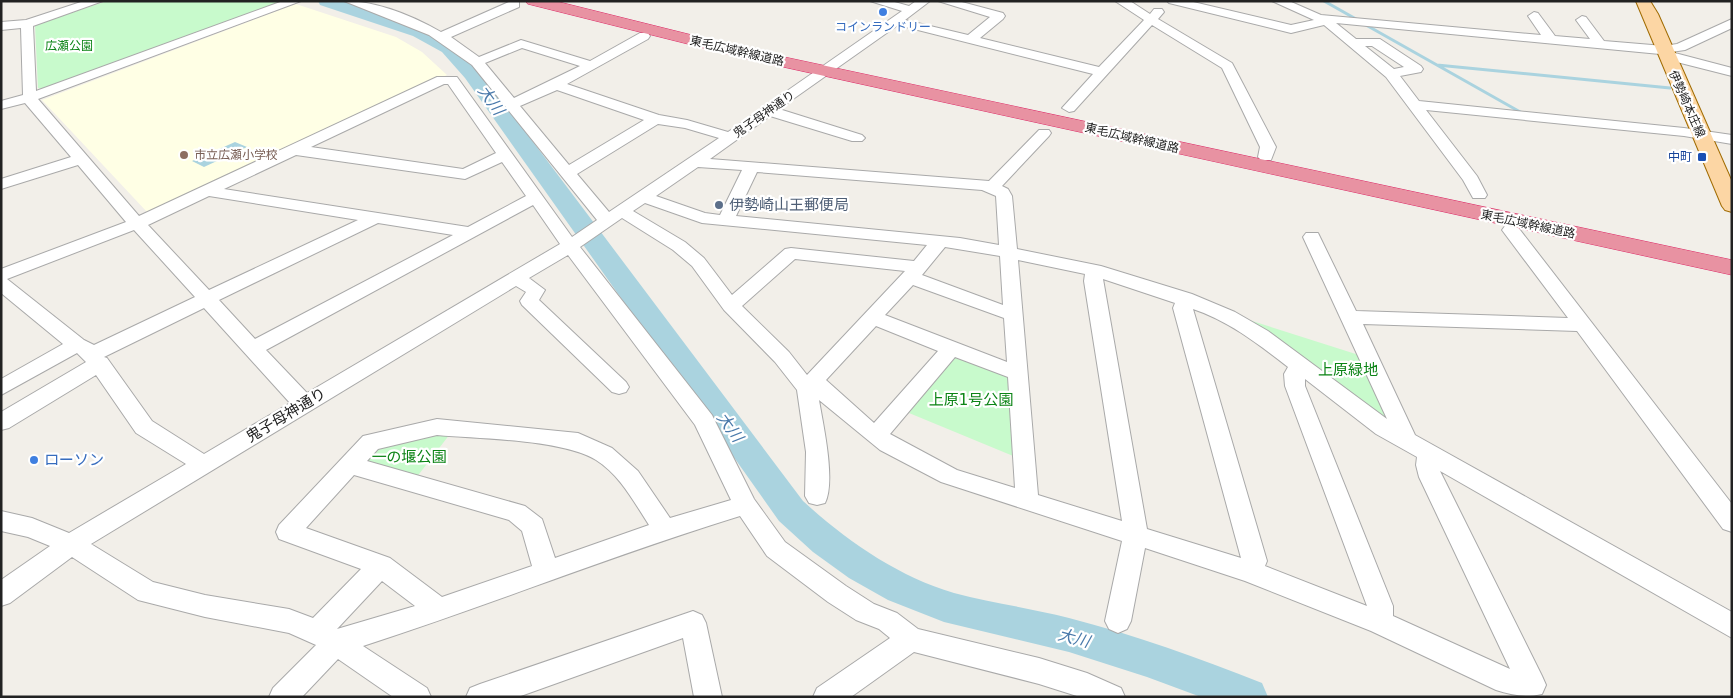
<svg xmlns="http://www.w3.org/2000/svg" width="1733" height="698" font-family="'DejaVu Sans','Noto Sans JP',sans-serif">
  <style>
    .education { fill: #ffffe5 }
    .park { fill: #c8facc }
    .water { fill: #aad3df }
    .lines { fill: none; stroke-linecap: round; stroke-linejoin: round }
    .stream { stroke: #aad3df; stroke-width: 3 }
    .river { fill: #aad3df; fill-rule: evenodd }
    .minor-casing { stroke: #a9a9a9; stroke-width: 2 }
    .major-casing { stroke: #a06b00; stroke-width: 2 }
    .highway-casing { stroke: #dc2a67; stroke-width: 1 }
    .minor { fill: #fff; fill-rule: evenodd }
    .major { fill: #fcd6a4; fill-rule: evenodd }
    .highway { fill: #e892a2; fill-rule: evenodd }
    .shop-dot { fill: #3f7fe0; stroke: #fff; stroke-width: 2 }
    .education-dot { fill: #8d6e63; stroke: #fff; stroke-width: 2 }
    .transit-dot { fill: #1a4fb4; stroke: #fff; stroke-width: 2 }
    .service-dot { fill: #5c6f8a; stroke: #fff; stroke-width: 2 }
    .labels { text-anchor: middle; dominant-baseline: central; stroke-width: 4.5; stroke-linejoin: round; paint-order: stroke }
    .far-shop-label { font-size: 12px; fill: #366cbe; stroke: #fff }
    .far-park-label { font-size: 12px; fill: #0c8416; stroke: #fff }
    .far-street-label { font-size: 12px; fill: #222; stroke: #fff }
    .far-education-label { font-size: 12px; fill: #785e54; stroke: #fff; text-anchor: start }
    .far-transit-label { font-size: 12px; fill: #164399; stroke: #fff; text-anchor: end }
    .service-label { font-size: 15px; fill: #4e5e75; stroke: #fff; text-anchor: start }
    .park-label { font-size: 15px; fill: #0c8416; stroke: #fff }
    .street-label { font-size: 15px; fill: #222; stroke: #fff }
    .shop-label { font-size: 15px; fill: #366cbe; stroke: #fff; text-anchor: start }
    .water-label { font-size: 16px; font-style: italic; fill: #4a7aab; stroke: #fff }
  </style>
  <rect width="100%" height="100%" fill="#f2efe9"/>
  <!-- education -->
  <path class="education" d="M296,4l100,33 26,15 25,23 -291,136 -9,1 -105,-112z"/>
  <!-- park -->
  <path class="park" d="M107,1h178l-240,88 -7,-1 -3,-63z
    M1249,320l113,36 29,66z
    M962,357l46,19 10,82 -109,-45 43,-55z
    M441,434h9l-34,44 -50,-15 -1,-4 12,-15z"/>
  <!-- water -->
  <path class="water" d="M235,142l12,5 -43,20 -12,-6z"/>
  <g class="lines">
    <!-- stream -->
    <path class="stream" d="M1324,1l32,18
      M1366,25l156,88
      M1437,65l233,23"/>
    <!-- river -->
    <path class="river" d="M318,1h26l81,27 31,16 23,26 324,431c44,40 94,75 151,92 38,10 77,15 115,25 66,17 130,40 193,65l6,14h-67l-54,-20 -78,-25 -125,-30 -56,-22 -39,-22 -36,-26 -34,-31 -314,-443 -23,-26 -29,-16 -93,-31z"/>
    <!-- minor casing -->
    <g class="minor-casing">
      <path id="minor" d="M84,1h19l-70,25 3,65 247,-90h18l-263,98 101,117 298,-139h20l115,160 25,-17 -125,-155 -43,-30 -85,-34c33,0 69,15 97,31l70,-31h8v6l-68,30 28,20 42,-17 69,21 50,-28h8l2,3 -2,3 -81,45 92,31 28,5 41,12 174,-121 -32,-10h21l18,5 7,-5h14l-25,19 63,15 22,-18 -52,-16h20l45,12 2,3 -2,3 -23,19 119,29 45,-47 -29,-19h15l20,13 4,-5h8l2,3 -6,7 74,44 44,84 -5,13h-10l-3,-3 2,-10 -38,-79 -70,-43 -78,86 -5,1 -7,-4 31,-34 -195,-49 -119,84 83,26 3,3 -3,3h-10l-82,-25 -60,43 279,22 50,-51h10l2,3 -2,3 -47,50 6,3 4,7 5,53 84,17 91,28 43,18 33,19 119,88 -84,-182 3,-4h12l38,78 212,7 -66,-88 3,-4h12l215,278v28l-9,-3 -146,-198 -214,-7 52,111 317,177v26l-292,-167 102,205 4,9 -4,9c-16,4 -31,1 -46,-4l-125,-59 -126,-50 -100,-33 -14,73 -4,8 -9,4 -9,-4 -4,-8 17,-80 -181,-59 -61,-32 -61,-50c4,24 17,81 6,103l-8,2 -8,-2 -4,-7 1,-44 -9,-62 -22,-28 -51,-52 -32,-44 -19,-16 -51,-32 -42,29 132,168 42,84 31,43 61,44 28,18 23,9 21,16 121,29 48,15 34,15 4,9h-45l-41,-13 -125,-32 -63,45h-38l4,-9 73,-50 -11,-9 -23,-9 -28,-18 -61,-46 -27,-40c-127,39 -250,89 -377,130l64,42 4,9h-38l-55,-38 -36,38h-33l4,-9 43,-43 -27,-12 -84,-16 -67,-17 -66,-43 -62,46 -9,3v-26l49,-34 -22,-9 -27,-6v-20l31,7 37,15 117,-69 -50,-31 -40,-58 -87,53 -8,2v-18l85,-50 -9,-9 -76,42v-16l62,-35 -62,-51v-24l125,-47 -48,-57 -77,24v-10l70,-22 -46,-54 -24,6v-8l22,-6 -2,-67 -20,2v-8l25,-2zM522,48l58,18 -66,32 -29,-35zM444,84h4l48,69 -33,16 -152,-22zM557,90l87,30 -75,45 -49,-59zM658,124l27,4 34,10 -110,74 -32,-38zM296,155l169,24 37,-17 24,34 -58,31 -244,-38zM698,167l44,3 -22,45 -15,-2 -49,-17zM757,172l225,18 14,6 3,49 -39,-7 -224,-22zM209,196l149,24 -149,70 -61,-65zM645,203l57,20 225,22 -13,16 -123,-13 -6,1 -53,46 -28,-37 -19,-16 -52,-31zM533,205l27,39 -253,149 -41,-43zM378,223l75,12 -198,104 -36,-39zM134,230l61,67 -101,48 -10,-5 -77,-61zM945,247l55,9 3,49 -81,-30zM568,255l127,170 36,75 -61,18 -32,-47 -26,-23 -34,-15 -141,-14 -74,17 -84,89 -3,7 3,7 82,30 -48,49 -24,-9 -84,-14 -52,-13 -62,-38 425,-258 10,6 -6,9 2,4 90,87 7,2 7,-2 3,-5 -3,-5 -87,-82 6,-10 -16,-12zM795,259l110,12 -98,104 -18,-23 -47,-46zM1018,260l67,14 -1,7 38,240 -84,-26zM1103,279l72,24 -2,5 68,250 -94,-29zM913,285l91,33 3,44 -122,-47zM204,308l86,95 -86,51 -52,-33 -45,-63 -3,-1zM1193,309c36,12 65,35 95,58l-4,7 1,12 82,220 -102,-40 2,-5zM876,326l62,25 -64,72 -48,-43zM955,357l53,20 7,111 -58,-18 -67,-36zM1305,379l71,55 41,23 -1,8 3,12 91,192 -117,-53v-10l-88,-220zM437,435c42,4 125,4 159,25 24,15 38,42 53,65l-94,33 -13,-39 -17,-13 -158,-45 11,-12zM354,475l155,45 13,11 10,35 -90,31 -52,-39 -84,-30zM382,581l33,25 -78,23z
        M1167,1h22l102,24 23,-5 -42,-19h17l32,14 220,20 -13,-19 6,-4 4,1 17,23 35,3 -14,-19 6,-4 4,1 18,24 60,5 13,-2 55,-25v9l-47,22 -14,2 61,16v8l-71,-18 -1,-4 -324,-31 20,16h24l41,27 2,3 -2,3 -21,4 19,25 265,27 48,7v9l-48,-8 -258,-26 51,66 10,19 -2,3h-12l-10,-18 -77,-103 -62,-52 -33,8 -122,-30zM1365,46h7l32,21 -10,2z
        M693,611l9,4 4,8 16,74h-28l-11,-59 -165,59h-52l4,-9 10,-4z"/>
    </g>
    <!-- major casing -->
    <g class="major-casing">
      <path id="major" d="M1636,1h14l8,13 74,168v30l-7,-2 -3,-4z"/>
    </g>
    <!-- highway casing -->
    <g class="highway-casing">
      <path id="highway" d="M526,1h29l201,50 976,209v15l-976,-214 -228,-57z"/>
    </g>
    <!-- minor -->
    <use href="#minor" class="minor"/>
    <!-- major -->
    <use href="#major" class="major"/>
    <!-- highway -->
    <use href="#highway" class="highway"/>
  </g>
  <!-- markers -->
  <g class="shop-dot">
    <circle cx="883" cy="12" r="5"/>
    <circle cx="34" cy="460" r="5"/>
  </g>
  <circle class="education-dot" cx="184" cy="155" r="5"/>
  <rect class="transit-dot" x="1697" y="152" width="10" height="10" rx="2.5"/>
  <circle class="service-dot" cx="719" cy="205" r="5"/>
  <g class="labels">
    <!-- far-shop labels -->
    <g class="far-shop-label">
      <text x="883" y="27">コインランドリー</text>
    </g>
    <!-- far-park labels -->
    <g class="far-park-label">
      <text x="69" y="46">広瀬公園</text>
    </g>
    <!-- far-street labels -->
    <g class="far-street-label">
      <text transform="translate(737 51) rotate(13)">東毛広域幹線道路</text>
      <text transform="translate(1687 104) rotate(66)">伊勢崎本庄線</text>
      <text transform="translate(764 114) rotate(-35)">鬼子母神通り</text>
      <text transform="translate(1132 138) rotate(13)">東毛広域幹線道路</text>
      <text transform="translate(1528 224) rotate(12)">東毛広域幹線道路</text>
    </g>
    <!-- far-education labels -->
    <g class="far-education-label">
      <text x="194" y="155">市立広瀬小学校</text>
    </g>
    <!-- far-transit labels -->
    <g class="far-transit-label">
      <text x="1692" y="157">中町</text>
    </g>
    <!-- service labels -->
    <g class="service-label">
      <text x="729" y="205">伊勢崎山王郵便局</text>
    </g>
    <!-- park labels -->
    <g class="park-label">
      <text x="1348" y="370">上原緑地</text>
      <text x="971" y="400">上原1号公園</text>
      <text x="409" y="457">一の堰公園</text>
    </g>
    <!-- street labels -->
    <g class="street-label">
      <text transform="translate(286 415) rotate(-31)">鬼子母神通り</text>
    </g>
    <!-- shop labels -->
    <g class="shop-label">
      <text x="44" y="460">ローソン</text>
    </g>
    <!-- water labels -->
    <g class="water-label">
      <text transform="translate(491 100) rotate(54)">大川</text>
      <text transform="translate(730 427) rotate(54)">大川</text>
      <text transform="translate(1074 638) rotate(15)">大川</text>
    </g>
  </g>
  <!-- border -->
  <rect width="1733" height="698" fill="none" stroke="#222222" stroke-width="5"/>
</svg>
